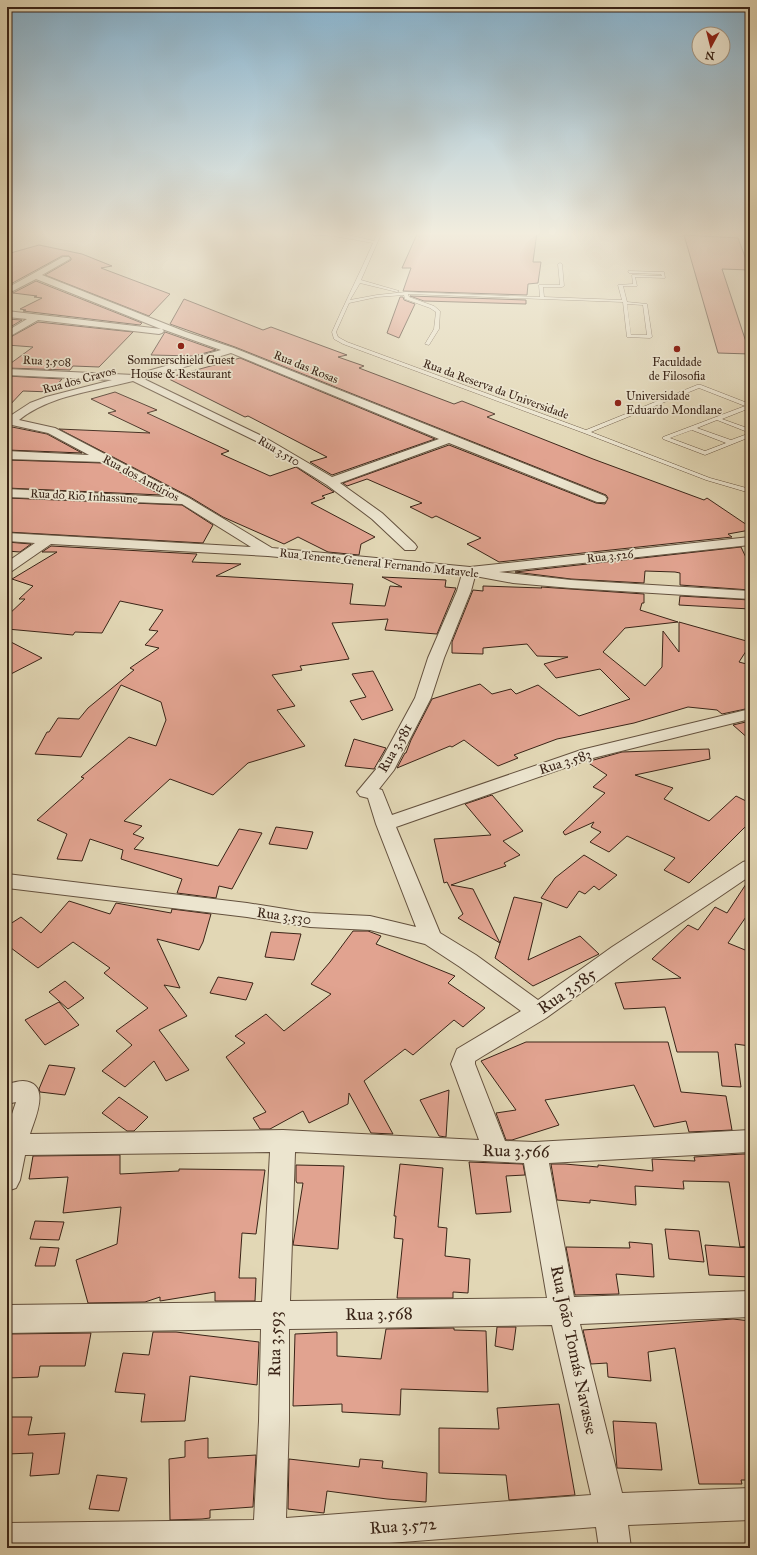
<svg xmlns="http://www.w3.org/2000/svg" width="757" height="1555" font-family="'IM FELL Great Primer',serif">
  <style>
    .building { fill: #e1a390; stroke: #3a2417 }
    .lines { fill: none; stroke-linecap: round; stroke-linejoin: round }
    .lane-casing { stroke: #64513e; stroke-width: 1 }
    .street-casing { stroke: #64513e; stroke-width: 2 }
    .lane { fill: #ece5cf; fill-rule: evenodd }
    .street { fill: #ece5cf; fill-rule: evenodd }
    .poi-dot { fill: #8f2418; stroke: #ece5cf; stroke-width: 1.5 }
    .labels { text-anchor: middle; dominant-baseline: central; stroke-width: 3.5; stroke-linejoin: round; paint-order: stroke }
    .far-poi-label { font-size: 12px; fill: #3a2417; stroke: #ece5cf }
    .far-street-label { font-size: 12px; fill: #3a2417; stroke: #ece5cf }
    .street-label { font-size: 14px; fill: #3a2417; stroke: #ece5cf }
    .near-street-label { font-size: 17px; fill: #3a2417; stroke: #ece5cf }
  </style>
  <rect width="100%" height="100%" fill="#e2d7b5"/>
  <filter id="stains"><feTurbulence type="fractalNoise" baseFrequency=".005" numOctaves="4"/><feColorMatrix values="0 0 0 0 .2 0 0 0 0 .09 0 0 0 0 .02 0 0 0 .5 -.17"/></filter>
  <radialGradient id="worn" r=".72"><stop offset=".6" stop-color="#630" stop-opacity="0"/><stop offset="1" stop-color="#630" stop-opacity=".3"/></radialGradient>
  <!-- building -->
  <path class="building" d="M418,232h119l-4,30h8l-3,21 -10,1 -1,11 -124,-4 8,-23h-9z
    M684,235l54,3 12,32 -28,-1 28,85 -32,-1z
    M39,245l43,9 30,12 -11,2 69,26 -21,22 -104,-41 26,-15v-2l-2,-2h-7l-55,30v-32z
    M36,281l106,42 -2,2 -117,-14 3,-1 -6,-1 22,-11 -8,-1 3,-1 -24,-3z
    M410,296l116,4v4l-102,-3z
    M400,297h3l1,3 11,4 -16,34 -12,-5z
    M184,299l79,31 8,-3 76,28 -9,2 26,9 -5,2 95,36 8,-3 33,13 -8,3 106,42 111,41 3,-2 43,29v3l-22,4 4,3 -233,25 -32,-18 14,-6 -45,-22 -4,2 -22,-11 12,-4 -55,-24 -20,7 -4,-3 106,-38 147,58 9,1 3,-6 -2,-3 -371,-148 -65,-23z
    M7,319l15,1 -15,9z
    M38,322l95,10 -34,35 -26,-1 -3,4 -63,-2v-2l26,-19 -26,-2v-6z
    M165,332l51,18 -22,6 -43,-1z
    M240,358l195,81 -103,36 -22,-13 17,-5 -79,-41 -3,1 -78,-39z
    M7,376l55,3 -11,13 -28,-1 -16,17z
    M115,392l42,18 -10,3 82,38 -8,3 49,22 26,-9 38,25 -12,4 3,2 -14,5 64,34 -14,7 -2,11 -31,-3 -30,-15 -14,7 -61,-27 -33,-20 -131,-68 91,4 -42,-20 8,-2 -25,-12z
    M12,427l35,7 35,19 -75,-3v-22z
    M7,460l96,3 58,32 -154,-7z
    M7,498l175,7 31,20 -10,18 -196,-11z
    M7,542l24,2 -11,8 -13,-1z
    M51,546l146,8 -5,8 49,2 -25,12 137,8 -3,20 35,2 5,-20 12,1 -20,-10 64,3 -1,7 11,1 -19,46 -52,-4 3,-11 -56,4 17,36 -49,7 2,4 -30,5 23,31 -18,4 28,36 -57,17 -35,32 -43,-16 -46,42 18,5 -9,8 11,4 -10,11 84,17 21,-37 23,4 -30,56 -13,-3 -3,12 -39,-5 5,-14 -61,-20 2,-9 -33,-11 -8,22 -25,-2 10,-25 -30,-14 47,-42 -3,-1 48,-40 27,9 10,-26 -5,-18 -40,-17 -40,72 -46,-3 12,-22h2l9,-14 21,1 9,-11 46,-38 -4,-2 29,-20 -14,-3 13,-14 -9,-1 14,-20 -43,-9 -18,32 -27,-1 -2,3 -66,-6v-13l18,-17h-6l14,-13 -21,-7 45,-27h-15z
    M741,547l9,19v24l-70,-5v-12l-5,-1 -30,-1 -1,12 -73,-4 -56,-7z
    M483,586l59,2 -1,-1 103,7v9h-2l-2,7 38,12 -53,6 -22,24 42,34 17,-19 1,-36 16,21v-30l71,20v3l-11,17 11,3v43l-28,6 -5,-4 -29,-3 -54,16 -77,16 -43,16 4,3 -20,8 -34,-26 -12,7 -2,-1 -53,22 8,-15h1l5,-13 21,-41 48,-15 12,10 19,-5 5,5 22,-9 41,31 51,-17 -30,-30 -44,9 -12,-14 24,-7 -31,-1 -10,-12 -44,4v6l-31,-1v-11l21,-52 10,1z
    M680,596l70,4v9l-71,-4z
    M7,640l35,18 -35,18z
    M373,671l20,39 -31,10 -12,-19 16,-4 -14,-23z
    M750,721v19l-17,-15z
    M354,739l32,9 -12,21 -29,-3z
    M709,749l1,10 -75,16 38,13 -9,11 45,22 27,-25 14,7v19l-61,61 -25,-13 11,-12 -48,-22 -18,16 -19,-10 11,-10 -10,-5 3,-5 -29,13 -2,-3 42,-39 -12,-6 14,-12 -20,-13 3,-1 32,-9z
    M492,795l31,36 -20,10 17,14 -16,8 2,3 -55,19 22,4 27,54 14,-46 28,6 -14,57 52,-24 19,18 -66,32 -38,-28 5,-15 -42,-25 5,-4 -16,-32 -3,1 -10,-44 57,-4 -26,-31z
    M276,827l37,5 -6,17 -38,-5z
    M584,855l33,20 -18,15 -5,-4 -9,8 -6,-3 -12,17 -26,-10 14,-20z
    M750,878v33l-22,32 22,9v94l-15,-2 6,43 -19,-1 -4,-34h-41l-12,-45 -41,2 -9,-26 66,-5 -29,-19 36,-34 10,5 17,-23 12,6z
    M69,901l41,13 6,-11 55,10 1,-4 39,5 -8,28 -4,8 -42,-11 23,49 -16,-3 23,31 -28,14 30,40 -23,11 -12,-20 -29,26 -23,-16 30,-26 -16,-14 32,-23 -44,-35 6,-5 -37,-26 -35,26 -31,-23v-19l14,-9 20,16z
    M353,931h15l13,5 -5,8 79,32 -7,7 37,25 -22,19 -9,-7 -41,35 -8,-6 -41,32 29,53 -22,-1 -22,-40 -1,11 -39,19 -6,-12 -33,18h-10l-7,-11 13,-6 -40,-55 19,-14 -10,-7 31,-22 18,17 47,-37 -20,-10 19,-22z
    M271,932l30,2 -7,26 -29,-3z
    M218,977l35,6 -7,17 -36,-7z
    M65,981l19,17 -16,11 -19,-17z
    M59,1002l20,23 -34,20 -20,-25z
    M526,1042h142l13,50 45,4 6,34 -43,2 -3,-11 -32,6 -20,-42 -89,15 14,25 -47,15h-6l-10,-27 20,-3 -35,-49z
    M49,1065l26,3 -10,27 -25,-3 -1,-3z
    M449,1090l-3,47 -7,-1 -19,-36z
    M119,1097l29,20 -14,14h-7l-25,-18z
    M743,1154h7v92l-10,1 -11,-65 -46,-1 1,8 -49,-3 1,19 -46,-5v3l-33,-3 -6,-36h14l33,3v-2l55,6 -1,-12 43,2 -1,-4z
    M120,1155v19l59,-3v-2l86,1 -9,64 -14,-1 -3,45h17l-1,23h-40v-9l-55,9v-4l-15,5 -57,1 -12,-43 41,-16 4,-37 -58,6 5,-36 -39,2 4,-23z
    M469,1162l54,2 2,11 -19,1 5,36 -35,2z
    M400,1164l43,4 -5,59 9,1 -2,28 25,3 -2,34 -15,-1v6h-56l6,-59 -9,-1 2,-22h-2z
    M296,1165l48,1 -6,83 -45,-4 10,-62h-6l-1,-2z
    M35,1221l29,1 -5,18 -29,-1z
    M665,1229l34,2 5,31 -35,-3z
    M629,1242l23,2 2,33 -38,-3 3,20 -44,1 -9,-48 64,1z
    M705,1245l45,3v29l-41,-2z
    M40,1247l19,1 -4,18h-20z
    M733,1319l17,2v159h-9l1,4h-43l-24,-136 -27,4 3,29 -43,-4 -1,-14 -16,1 -8,-34z
    M497,1327h19l-3,23 -18,-4z
    M454,1328v2l32,1 2,61 -87,-3 -1,26 -58,-3v-8l-49,2 2,-72 42,-2v24l44,3 5,-30z
    M153,1332h23l83,10 -2,43 -67,-9 -5,45 -44,1 4,-28 -30,-2 8,-39 26,2z
    M91,1333l-6,33h-45l-2,11 -31,1v-44z
    M559,1404l16,91 -66,5 -3,-25 -67,-2v-45l60,1 -2,-21z
    M7,1417h25l-4,18 37,-2 -6,41 -29,2 3,-23 -26,1z
    M613,1421l43,2 6,47 -45,-2z
    M208,1438v20l48,-3 -3,52 -43,3v8l-8,1 -32,1 -1,-61 16,-2v-16z
    M289,1459l70,8 1,-8 23,2 -1,7 45,5 -1,29 -39,-3 -60,-8 -3,22 -36,-4z
    M97,1475l30,3 -8,33 -30,-2z"/>
  <g class="lines">
    <!-- lane casing -->
    <g class="lane-casing">
      <path id="lane" d="M262,232c35,-4 79,0 112,9l4,-9h4l-21,48 38,11 -2,1 -37,-9 -10,17 27,-5 29,-3 134,5 -1,-12h21l-2,-21 2,-1 2,1 2,22 -2,1h-19l1,10 78,3 -4,-15 15,-1 -1,-9 30,1 -1,-2 -32,-1 -1,-2 36,1 1,6 -30,-1 2,9h-14l4,16 20,2 5,33 -2,1 -23,-1 -4,-35 -215,-8 1,3 25,9 6,5 -1,18 -10,16 -4,-1 9,-15 2,-17 -6,-4 -25,-9 -1,-4 -27,2 -28,6 -13,29 2,5 9,5 239,88 111,-45h4l49,19v4l-28,11 28,10v4l-33,-13 -20,8 34,12 19,-7v4l-45,18 -42,-16v-2l82,-31 -46,-18 -108,44 119,46 40,11v4l-44,-13 -122,-47 -241,-89 -9,-5 -2,-7c13,-30 28,-59 41,-89l-39,-7zM627,304l16,1 4,30h-16zM692,430l34,13 -21,8 -35,-13z"/>
    </g>
    <!-- street casing -->
    <g class="street-casing">
      <path id="street" d="M63,257h6l1,2 -28,16 144,57 48,16 371,148 2,3 -2,3h-8l-148,-59 -109,40 42,30 33,31 2,3 -2,3h-10l-33,-31 -45,-34 -71,-44 -123,-60c-38,10 -83,14 -114,39l36,8 134,70 83,50 198,19 280,-30v8l-251,27 72,8 179,11v8l-179,-11 -58,-5 -38,-7 -4,15 -27,67 -13,40 -37,72 -15,19 3,1 10,25 189,-65 169,-41v10l-157,39 -197,69 44,106 36,22 62,45 74,-53 131,-85 7,-2v16l-122,83 -82,59 -63,38 -8,5v3l30,77 30,1 215,-12v22l-201,11 25,134 176,-6v26l-170,7 42,169 128,-5v32l-122,5 3,23h-32l-3,-21 -272,21h-317v-25l247,-3 5,-99 2,-92 -254,4v-28l255,-3 8,-150 -245,3 -5,25 -4,8 -9,3v-62l9,-27 -9,2v-20c5,-1 11,-3 16,-3 29,2 12,37 7,53l253,-4 196,10 -28,-76 6,-15 64,-38 -61,-44 -35,-23 -55,-14 -60,-3 -63,-10 -240,-29v-14l240,29 63,10 60,3 46,11 -40,-103 -8,-26 -8,-2 -3,-4 20,-24 38,-70 13,-40 29,-67 5,-17 -194,-18 -217,-12 -39,27 -5,1v-10l28,-19 -28,-2v-8l244,14 -69,-43 -175,-7v-8l160,8 -64,-35 -96,-3v-8l82,4 -41,-22 -36,-8 -5,2v-9l23,-15 16,-6 66,-17 -105,-5v-6l127,6 87,-25 -59,-21 2,2 -2,2 -3,1 -121,-14 -31,18v-7l20,-12 -20,-2v-6l154,18 -125,-50 -29,15v-6zM231,353l208,86 -107,38 -68,-40 -120,-58zM295,1152l229,11 23,135 -257,3zM552,1325l39,170 -305,23 3,-97v-92z"/>
    </g>
    <!-- lane -->
    <use href="#lane" class="lane"/>
    <!-- street -->
    <use href="#street" class="street"/>
  </g>
  <!-- sky -->
  <linearGradient id="sky" x2="0" y2="1"><stop stop-color="#87b6d4"/><stop offset="0.52" stop-color="#f2edde"/><stop offset="1" stop-color="#f2edde" stop-opacity="0"/></linearGradient>
  <rect width="757" height="449" fill="url(#sky)"/>
  <!-- markers -->
  <g class="poi-dot">
    <circle cx="181" cy="346" r="4"/>
    <circle cx="677" cy="349" r="4"/>
    <circle cx="618" cy="403" r="4"/>
  </g>
  <g class="labels">
    <!-- far-poi labels -->
    <g class="far-poi-label">
      <text x="181" y="360">Sommerschield Guest<tspan x="181" dy="14">House &amp; Restaurant</tspan></text>
      <text x="677" y="362">Faculdade<tspan x="677" dy="14">de Filosofia</tspan></text>
      <text x="626" y="396" text-anchor="start">Universidade<tspan x="626" dy="14">Eduardo Mondlane</tspan></text>
    </g>
    <!-- far-street labels -->
    <g class="far-street-label">
      <text transform="translate(47 361) rotate(3)">Rua 3.508</text>
      <text transform="translate(306 367) rotate(22)">Rua das Rosas</text>
      <text transform="translate(79 380) rotate(-15)">Rua dos Cravos</text>
      <text transform="translate(496 389) rotate(20)">Rua da Reserva da Universidade</text>
      <text transform="translate(279 451) rotate(31)">Rua 3.510</text>
      <text transform="translate(141 478) rotate(28)">Rua dos Antúrios</text>
      <text transform="translate(84 496) rotate(3)">Rua do Rio Inhassune</text>
      <text transform="translate(610 556) rotate(-6)">Rua 3.526</text>
      <text transform="translate(379 563) rotate(6)">Rua Tenente General Fernando Matavele</text>
    </g>
    <!-- street labels -->
    <g class="street-label">
      <text transform="translate(395 748) rotate(-60)">Rua 3.581</text>
      <text transform="translate(565 762) rotate(-18)">Rua 3.583</text>
      <text transform="translate(284 916) rotate(8)">Rua 3.530</text>
    </g>
    <!-- near-street labels -->
    <g class="near-street-label">
      <text transform="translate(567 991) rotate(-35)">Rua 3.585</text>
      <text transform="translate(516 1151) rotate(1)">Rua 3.566</text>
      <text transform="translate(379 1314) rotate(-1)">Rua 3.568</text>
      <text transform="translate(275 1344) rotate(-89)">Rua 3.593</text>
      <text transform="translate(574 1350) rotate(78)">Rua João Tomás Navasse</text>
      <text transform="translate(403 1526) rotate(-4)">Rua 3.572</text>
    </g>
  </g>
  <!-- margin -->
  <rect width="757" height="1555" fill="none" stroke="#e2d7b5" stroke-width="24"/>
  <rect x="8" y="8" width="741" height="1539" fill="none" stroke="#3a2417" stroke-width="2"/>
  <rect x="12" y="12" width="733" height="1531" fill="none" stroke="#3a2417"/>
  <!-- north arrow -->
  <g transform="translate(711 46) rotate(187)"><circle r="19" fill="#ece5cf" stroke="#a59885"/>
  <path d="M0-3L7 15L0 10L-7 15Z" fill="#8f2418"/>
  <text y="-6" font-size="11" font-weight="bold" text-anchor="middle" fill="#3a2417">N</text>
  </g>
  <rect width="100%" height="100%" filter="url(#stains)"/>
  <rect width="100%" height="100%" fill="url(#worn)"/>
</svg>
